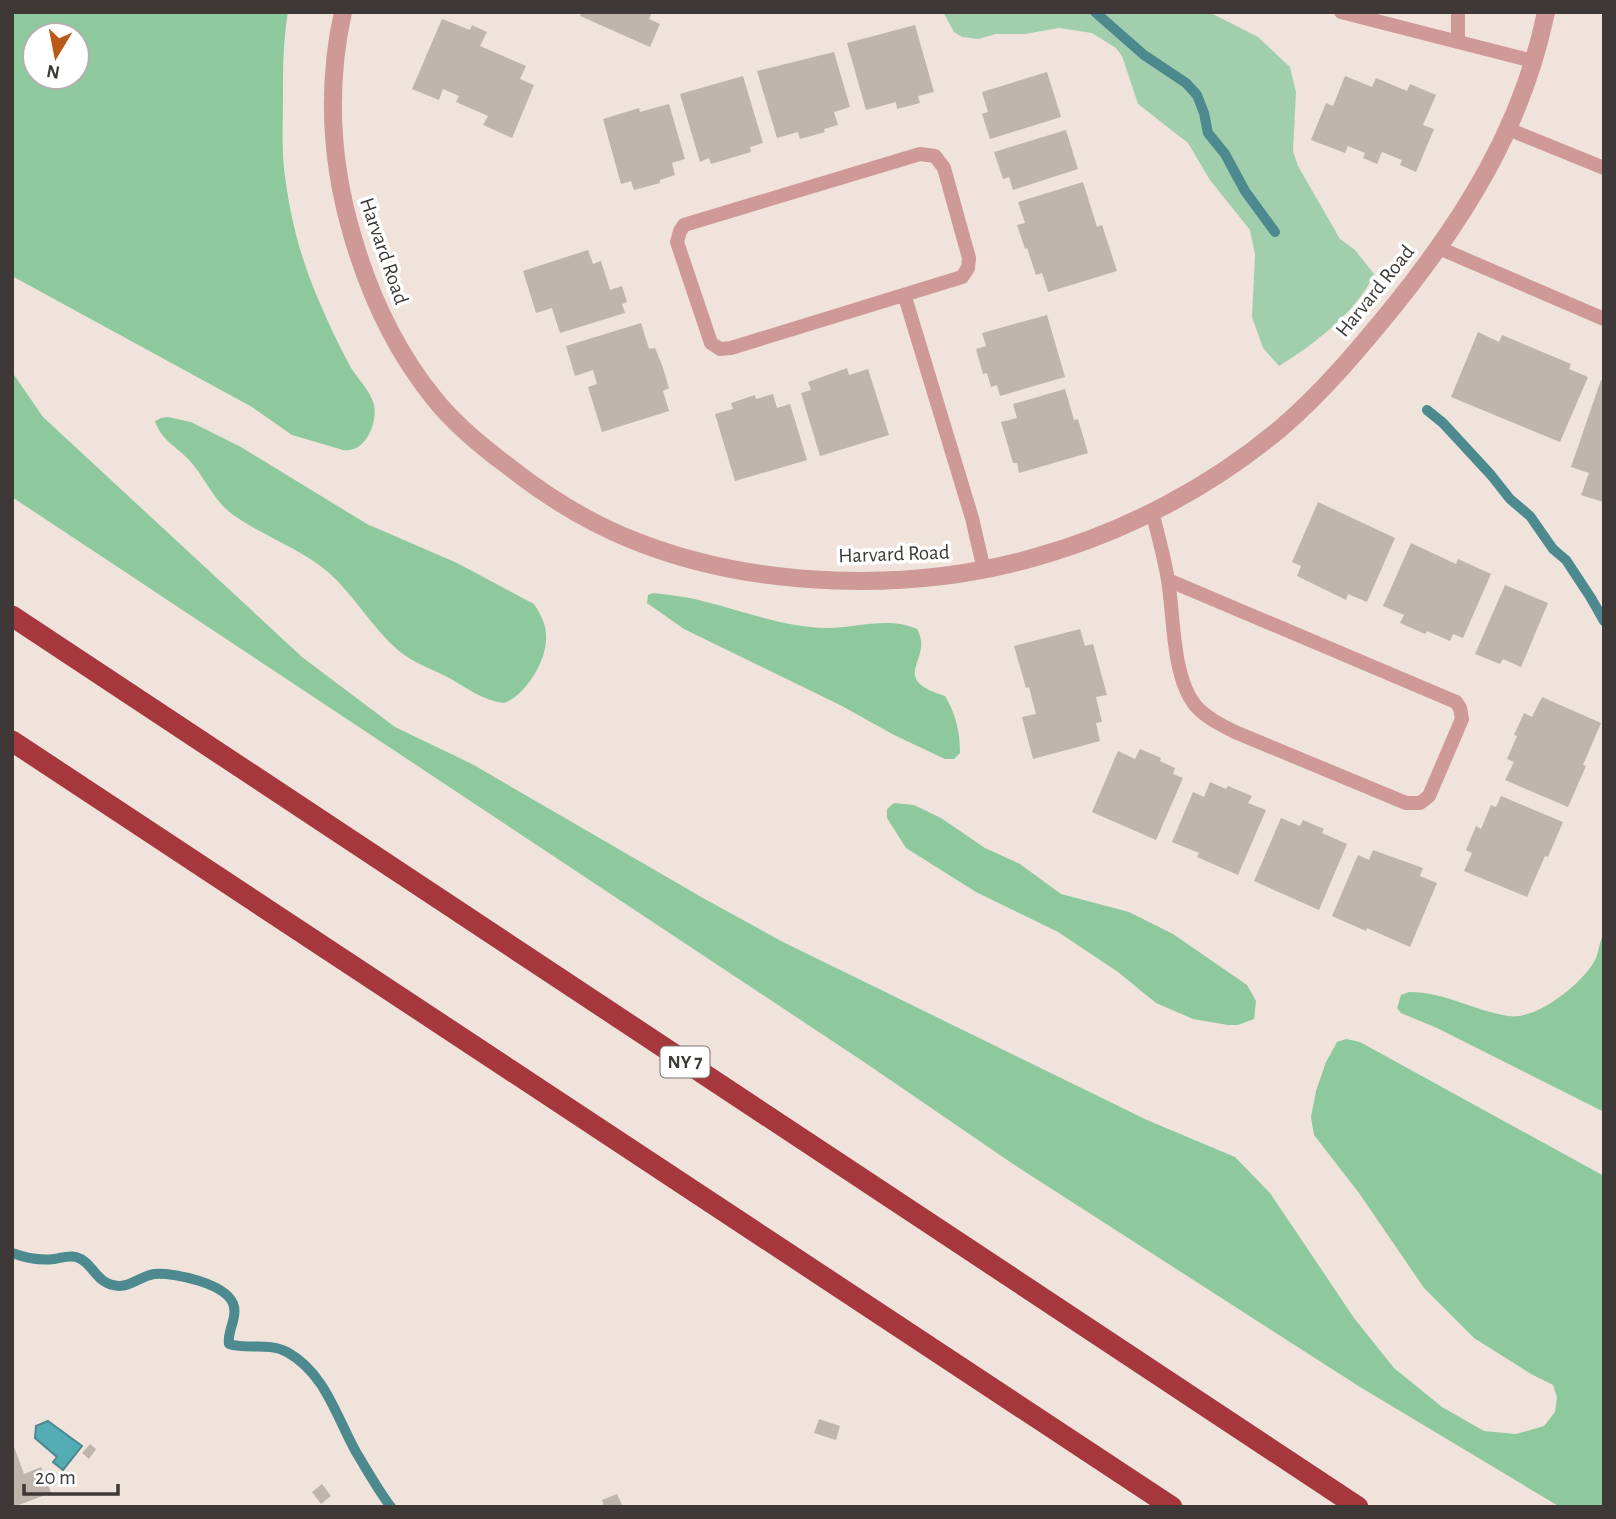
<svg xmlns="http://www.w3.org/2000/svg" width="1616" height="1519" font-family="'Alegreya Sans',sans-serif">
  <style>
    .green { fill: #a1cfad }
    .forest { fill: #8ec99e; fill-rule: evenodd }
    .water { fill: #54acb5; stroke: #4d8a8f; stroke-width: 2 }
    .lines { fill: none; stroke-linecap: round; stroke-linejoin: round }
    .stream { stroke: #4d8a8f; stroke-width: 10 }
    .building { fill: #bfb5ac }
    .service { stroke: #cf9997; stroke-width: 14 }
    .minor { stroke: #cf9997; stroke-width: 18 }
    .motorway { stroke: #a6373d; stroke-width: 21 }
    .labels { text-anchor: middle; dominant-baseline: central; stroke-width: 7; stroke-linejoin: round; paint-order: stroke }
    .shield { fill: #fff; stroke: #787472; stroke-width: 2 }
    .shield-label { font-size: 19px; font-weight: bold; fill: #3e3936 }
    .street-label { font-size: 21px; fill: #3e3936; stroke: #fff }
  </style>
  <rect width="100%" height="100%" fill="#efe3dc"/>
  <!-- green -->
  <path class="green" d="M943,12h266l49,25 32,30 6,25 -3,59 5,15 42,73 15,11 19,24c-16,37 -62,72 -95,92l-16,-18 -11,-31 3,-62 -5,-25 -40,-50 -22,-37 -50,-39 -16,-48 -6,-8 -24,-15 -33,-5 -34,6h-29l-18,5 -16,-2 -8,-5z"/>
  <!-- forest -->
  <path class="forest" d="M12,12h276c-5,29 -5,56 -5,85 0,28 -2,58 3,86 5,39 17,82 33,118 9,21 19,43 30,63 7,14 21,25 25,41 4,18 -9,49 -31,45l-51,-15 -40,-28 -240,-131zM35,35h42v42h-42z
    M12,372l31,45 259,240 93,70 77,37 231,134 80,44 364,178 88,37 35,36 84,125 40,50 48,39 42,24 32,3 28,-8 11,-14 2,-15 -4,-12 -22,-11 -57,-36 -50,-50 -65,-95 -45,-58 -3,-18 5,-26 10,-29 11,-20 9,-3 14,3 244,134v331h-44l-200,-120 -344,-221 -152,-104 -852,-565z
    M168,417l23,5 50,25 126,77 90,39 77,41c6,9 12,20 12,31 2,24 -20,60 -42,68 -19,-2 -38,-15 -53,-24 -18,-10 -36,-15 -52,-28 -27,-23 -44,-55 -71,-79 -26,-23 -66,-36 -96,-58 -19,-14 -27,-37 -43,-54 -13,-14 -28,-20 -34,-39l6,-3z
    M653,593c18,2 36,4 53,9 41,10 78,25 121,26 29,0 62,-12 90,1 18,31 -31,49 28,67 11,18 15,37 15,57l-6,6h-9l-51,-24 -52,-29 -158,-77 -37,-26 1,-8z
    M894,803l20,2 27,13 44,30 35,16 41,30 68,18 44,22 74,51 9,16 -2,18 -16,6h-10l-35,-6 -37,-16 -38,-31 -60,-40 -82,-40 -70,-44 -19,-30v-9z
    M1604,932v180l-167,-84 -36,-15 -4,-5 4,-13 8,-3c36,0 66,19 100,24 27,5 77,-35 87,-58 3,-8 4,-18 8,-26z"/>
  <!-- water -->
  <path class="water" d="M48,1421l34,25 -19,24 -10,-8 4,-5 -22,-19 1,-12z"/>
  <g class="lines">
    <!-- stream -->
    <path class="stream" d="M1095,12l49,43 42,28 11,12 7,18 4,20 17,21 20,37 30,41
      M1427,410l16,13 48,52 19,24 20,17 23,33 13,11 25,38 13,23
      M12,1253c14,5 27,8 42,6 7,-1 15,-4 22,-2 18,5 19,28 43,29 11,1 22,-10 35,-12 20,-2 76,10 80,33 3,12 -7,24 -5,37 19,6 39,-2 58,8 38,21 49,64 69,100 11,18 22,38 35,55"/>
  </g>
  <!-- building -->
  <path class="building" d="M581,12h71l-3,7 11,5 -10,23 -70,-31z
    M442,19l28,11 2,-5 15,7 -7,14 46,20 -6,13 14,6 -22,53 -29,-13 5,-9 -32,-14 3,-6 -16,-7 -4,11 -27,-11z
    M915,25l19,67 -16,4 2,7 -23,6 -1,-7 -30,8 -19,-67z
    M834,52l16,55 -16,5 4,13 -14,4 1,3 -25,7 -2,-7 -21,6 -20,-67z
    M1047,72l14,45 -71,22 -8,-25 6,-2 -6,-20z
    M743,76l20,67 -13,4 1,5 -40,12 -2,-6 -9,4 -20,-68z
    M1345,76l27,11 4,-9 31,13 3,-7 26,11 -13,30 11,4 -18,43 -16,-7 2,-5 -20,-8 -5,12 -14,-6 2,-5 -17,-7 -3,7 -34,-13 15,-37 7,3z
    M669,104l16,55 -13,4 3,12 -15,5v3l-26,7 -3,-9 -10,3 -18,-65 36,-11 1,4z
    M1066,130l12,39 -65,21 -4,-13 -6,2 -9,-27z
    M1083,182l14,45 5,-2 15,46 -69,21 -6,-19 -6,2 -9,-27 -2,1 -8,-24 8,-2 -7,-21z
    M588,250l5,14 8,-3 9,29 12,-4 5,16 -5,2 3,9 -65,20 -8,-25 -16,5 -13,-42z
    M1047,315l18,62 -65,19 -3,-11 -6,2 -4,-14 -4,1 -7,-25 10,-3 -4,-13z
    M641,323l8,26 6,-1 7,17 7,23 -6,3 6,20 -67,21 -14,-45 9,-3 -4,-14 -18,6 -9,-30z
    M1478,332l21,10 3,-7 69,29 -2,5 19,8 -28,65 -109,-45z
    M847,368l2,7 19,-6 21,66 -69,21 -19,-63 10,-3 -3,-8z
    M1601,380l3,1 -1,121 -22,-7 8,-22 -18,-6z
    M1065,389l9,31 4,-1 10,34 -69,20 -2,-10h-4l-12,-41 16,-4 -4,-14z
    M773,394l4,14 13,-4 17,56 -72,21 -20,-67 18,-5 -2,-6 24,-8 1,4z
    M1318,502l77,36 -28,64 -19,-8 -2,6 -49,-24 4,-10 -9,-4z
    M1411,543l45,21 2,-5 33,15 -28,64 -10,-4 -3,7 -23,-10 -2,3 -25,-11 4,-8 -21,-9z
    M1505,585l43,18 -27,64 -18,-8 -3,5 -25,-10z
    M1080,629l5,17 8,-2 14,51 -11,2 6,25 -6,1 4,18 -67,18 -11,-42 14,-3 -7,-27 -3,1 -12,-42z
    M1542,697l59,26 -18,42 3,1 -18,41 -63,-27 9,-18 -7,-3 10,-23 -3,-1 10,-22 8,4z
    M1140,749l21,9 -1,3 15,7 -2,6 10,4 -27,62 -64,-28 26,-61 17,8z
    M1210,782l16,7 2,-3 24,10 -4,7 18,7 -28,65 -41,-18 2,-4 -27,-11 21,-50 11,5z
    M1501,796l62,26 -15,35 -3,-1 -18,41 -63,-26 8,-18 -6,-3 10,-24 5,3 10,-24 5,2z
    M1281,818l19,8 3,-6 21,9 -2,4 25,11 -28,66 -65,-29z
    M1373,850l50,18 -3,8 17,7 -27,64 -43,-19 -1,3 -34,-15 26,-61 11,5z
    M819,1419l21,7 -4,14 -22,-7z
    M13,1444l11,30 17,-7 10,26 -38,14z
    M90,1444l6,5 -7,10 -7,-6z
    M322,1484l9,12 -10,8 -9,-12z
    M617,1494l6,13h-19l-2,-7z"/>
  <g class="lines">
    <!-- service -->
    <path class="service" d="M1341,12l192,49
      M1458,42v-30
      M1508,129l96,39
      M920,154l15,2 9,12 25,90 -1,10 -6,9 -231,71 -11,1 -9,-6 -34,-101 3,-11 4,-6z
      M1439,248l165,71
      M905,297l67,221 12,52
      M1152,512c6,22 12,45 16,68 6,36 4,96 27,125 10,12 26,20 40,27l171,71h14l9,-7 33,-77 -2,-11 -4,-6 -288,-122"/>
    <!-- minor -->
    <path class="minor" d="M343,12c-17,77 -12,154 11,229 17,57 42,110 79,156 21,27 48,49 75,69 39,31 81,57 127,75 121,48 277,52 401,16 89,-25 175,-70 245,-129 42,-36 78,-79 113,-122 71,-88 129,-181 152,-294"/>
    <!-- motorway -->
    <path class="motorway" d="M12,616l1346,891
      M12,741l1160,766"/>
  </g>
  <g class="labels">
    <!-- shield labels -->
    <rect class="shield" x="660.5" y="1046.5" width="49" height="31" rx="5"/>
    <g class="shield-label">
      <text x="685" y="1062">NY 7</text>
    </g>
    <!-- street labels -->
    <g class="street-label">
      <text transform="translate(384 251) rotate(71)">Harvard Road</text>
      <text transform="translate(1375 291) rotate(-51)">Harvard Road</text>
      <text transform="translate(894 554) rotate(-2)">Harvard Road</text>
    </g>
  </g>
  <!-- border -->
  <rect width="1616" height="1519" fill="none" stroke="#3e3936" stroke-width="28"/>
  <!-- north arrow -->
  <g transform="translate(56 56) rotate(190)"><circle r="33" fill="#ffffff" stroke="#b2b0af" stroke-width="2"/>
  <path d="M0-5L12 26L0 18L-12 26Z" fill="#ba5918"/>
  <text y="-10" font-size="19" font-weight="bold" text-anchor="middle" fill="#3e3936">N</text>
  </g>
  <!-- scale -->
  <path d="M24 1484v10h94v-10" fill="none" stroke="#3e3936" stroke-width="3.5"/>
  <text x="35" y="1484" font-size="21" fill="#3e3936" stroke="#ffffff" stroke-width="5" paint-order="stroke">20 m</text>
</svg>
